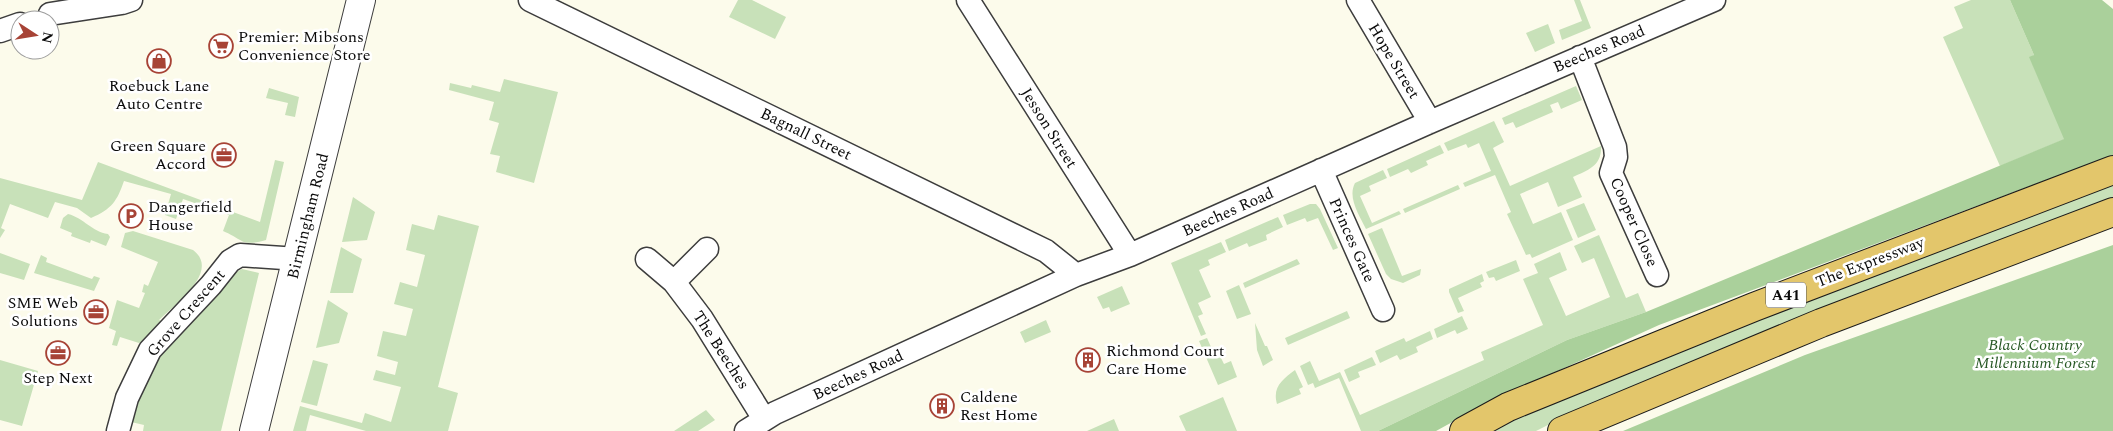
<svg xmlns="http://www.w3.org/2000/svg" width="2113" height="431" font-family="Spectral,serif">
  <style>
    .green { fill: #c8e1b9 }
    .forest { fill: #aad09b }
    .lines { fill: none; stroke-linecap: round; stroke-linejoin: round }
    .minor-casing { stroke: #3d3d3d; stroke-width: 25 }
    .tertiary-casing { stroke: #3d3d3d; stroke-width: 30 }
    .trunk-casing { stroke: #1b1b1b; stroke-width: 30 }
    .minor { stroke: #fff; stroke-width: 22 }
    .tertiary { stroke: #fff; stroke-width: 28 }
    .trunk { stroke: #e3c66b; stroke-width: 28 }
    .labels { text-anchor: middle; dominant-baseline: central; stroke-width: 5; stroke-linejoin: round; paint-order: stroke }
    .shield { fill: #fff; stroke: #545454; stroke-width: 1 }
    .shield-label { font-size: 15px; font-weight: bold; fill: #0a0a0a }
    .poi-label { font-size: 16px; fill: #0a0a0a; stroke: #fff; text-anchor: start }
    .street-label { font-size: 16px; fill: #0a0a0a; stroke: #fff }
    .park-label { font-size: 16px; font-style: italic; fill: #275824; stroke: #fff }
  </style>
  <rect width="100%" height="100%" fill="#fcfbeb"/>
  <!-- green -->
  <path class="green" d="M738,0h14l34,17 -11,22 -46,-22z
    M1574,0h6l11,28 -29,12 -3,-10 23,-9z
    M1971,0h39l24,55 -4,3 35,81 -65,27 -57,-129 20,-9 -9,-21z
    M1548,24l7,19 -20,9 -9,-19z
    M504,79l54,13 -24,91 -38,-11 4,-16 -10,-2 9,-31 -10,-3 5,-18 -45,-12 1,-7 21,5 1,-3 28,7z
    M1576,86l6,14 -21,9 -3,-7 -8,3 3,7 -37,16 -3,-6 -8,3 -3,-7z
    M269,88l30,9 -4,20 -10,-2 3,-12 -22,-5z
    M1494,121l10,21 -11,6 17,38 91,-40c1,20 -13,24 -28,31l9,20 -24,10 -10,-25 -28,12 13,30 28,-12 12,28 -41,18 -2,-4 -4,1 -19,-41 4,-2 -16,-37 -30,12 -2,-4 28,-12 -12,-28 -11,5 -2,-4 -18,7 -4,-8z
    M1440,145l4,8 -18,8 2,4 -17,8 -3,-4 -18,8 -3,-8z
    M275,160l9,2 -18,78c-25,7 -22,0 -43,-9l6,-16 -46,-16 -7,20 -11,-4 6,-21 -47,-13c-7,20 -12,28 -33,37l-14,-10 -22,-6 -7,16 -38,-14 -9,24 4,2 -5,8v-60l82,22 16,-38 162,60z
    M1383,170l4,8 -18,8 2,5 -11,5 12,27 27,-12 2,3 -35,15c-6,-13 -19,-31 -11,-46z
    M1458,185l2,4 -55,24 -2,-4z
    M2113,185v16l-203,75 -238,93 -96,42 -40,20h-46l74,-37 348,-135z
    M353,197l22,15 -8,28 -25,2z
    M1584,203l12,27 -18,8 -12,-28z
    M1310,204h6l4,5 18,39 -5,2 -15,-32 -11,4 -2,-4 -18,7 -4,-10z
    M68,214c16,4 24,18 40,20l2,3 -4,9 -15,-6 -1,3 -19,-7 1,-3 -12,-5 3,-10z
    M438,215l41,11 -41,161 20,6 -10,38h-82l-56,-16 -4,16h-13l7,-25 62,17 3,-10 26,9 10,-35 -28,-7 3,-10 19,5 3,-13 -21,-6 6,-25 23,5 7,-27 -19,-5 6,-22 17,5 8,-32 -19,-5 6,-26 22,6z
    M1278,217l5,10 -17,8 1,5 -18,7 -2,-4 -18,8 -4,-11z
    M1382,228l20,48 19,-7 -1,6 -17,8 -12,-4 -5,-5 -18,-40z
    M133,231l60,19c28,21 -18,54 -34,70l6,2 -20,19 -6,2 -19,-6 -3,9 -5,-1 4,-14 -7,-3 8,-28 22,8 6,-15 -3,-1 2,-8 4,2 10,-24 -37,-15 4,-14z
    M1599,235l27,63 12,-5 8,19 -79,28 -189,91h-17l-22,-53 -24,10 -2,-5 -5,2 -8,-19 10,-5 9,20 21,-9 20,43 124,-55 -3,-8 62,-27 -20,-46 15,-6 -4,-9 26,-12 7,18 -18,8 17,38 44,-19 -16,-39 -12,5 -8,-17z
    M1221,242l5,10 -18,8 2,5 -11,5 12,27 -13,6 5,11 -5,2 8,18 -5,2 -30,-73z
    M341,247l21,12 -9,34h-23z
    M0,253l30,11 -6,16 -24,-7z
    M41,255l6,3 -1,4 46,17 2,-3 6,2 -6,13 -60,-18z
    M1297,259l3,5 -55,24 -2,-5z
    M1516,260l4,11 -24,10 -2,-4 -5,1 -3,-6z
    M242,269l17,4 -38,158h-78l1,-6 -17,-4 17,-47 89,-100z
    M1482,274l2,7 -4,2 2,4 -24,11 6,13 -6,2 -9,-21v-3z
    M1239,285l12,29 -14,5 -11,-28z
    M1122,286l8,18 -19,8 -2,-5 -6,2 -6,-12z
    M328,300l20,13 -9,30 -23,5z
    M1347,311l3,7 -62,27 -3,-7z
    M1462,316l6,13 -11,5 -2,-4 -18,8 -3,-9z
    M1046,320l5,12 -26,11 -5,-11z
    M1255,323l10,23h2l6,14 -10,6 -6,-16z
    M1430,331l3,8 -17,8 2,5 -18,8 -3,-5 -17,8 -5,-12 29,-13 2,4z
    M1207,338l8,18 4,-2 5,10 7,-3 6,16 -19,8 -19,-44z
    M1372,357l4,8 -18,7 2,5 -11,5 -5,-12z
    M0,360l38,11 -16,55 -22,-6z
    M313,360l15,4 -11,42 -16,-4z
    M1295,370l8,17 -4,2 2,5 -24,10c-5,-17 6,-25 18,-34z
    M1223,397l14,34h-51l-7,-15z
    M706,410l9,10 -17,11h-24z
    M1114,419l5,12h-32z"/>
  <!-- forest -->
  <path class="forest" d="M2010,0h92l11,9v146l-454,170 -172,78 -51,28h-58l189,-91 79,-28 418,-173 -35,-82 5,-2z
    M2113,245v186h-490l182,-76z"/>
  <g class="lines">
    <!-- minor casing -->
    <g class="minor-casing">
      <path id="minor" d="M530,0l516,251 30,24
        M968,0l162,255
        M1358,0l72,122
        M50,14l72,-11 9,-3
        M0,31l20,-7
        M1580,57l35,90 1,10 -5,16 46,102
        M1321,170l62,140
        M647,259l27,23 28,37 62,100
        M674,282l33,-33
        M118,431l9,-33 23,-48 61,-65 19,-24 10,-6 58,4
        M746,431l29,-18 301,-138 54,-20 300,-133 284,-122"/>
    </g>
    <!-- tertiary casing -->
    <g class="tertiary-casing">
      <path id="tertiary" d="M254,431l107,-431"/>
    </g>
    <!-- trunk casing -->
    <g class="trunk-casing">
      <path id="trunk" d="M1464,431l44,-24 246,-100 359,-137
        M1562,431l259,-108 292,-111"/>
    </g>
    <!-- minor -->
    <use href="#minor" class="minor"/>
    <!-- tertiary -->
    <use href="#tertiary" class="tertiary"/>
    <!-- trunk -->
    <use href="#trunk" class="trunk"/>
  </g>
  <!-- icons -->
  <defs>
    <g id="supermarket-ring" transform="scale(1.25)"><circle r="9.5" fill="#fff" stroke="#a74336" stroke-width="1.5"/><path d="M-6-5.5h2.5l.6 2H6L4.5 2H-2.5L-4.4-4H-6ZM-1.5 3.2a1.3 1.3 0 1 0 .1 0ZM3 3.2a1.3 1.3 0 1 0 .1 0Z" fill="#a74336"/></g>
    <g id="shop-ring" transform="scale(1.25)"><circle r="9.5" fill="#fff" stroke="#a74336" stroke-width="1.5"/><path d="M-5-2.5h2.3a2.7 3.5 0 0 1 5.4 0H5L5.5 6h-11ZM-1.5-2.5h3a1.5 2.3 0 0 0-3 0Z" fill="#a74336"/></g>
    <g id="office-ring" transform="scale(1.25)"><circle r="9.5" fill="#fff" stroke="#a74336" stroke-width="1.5"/><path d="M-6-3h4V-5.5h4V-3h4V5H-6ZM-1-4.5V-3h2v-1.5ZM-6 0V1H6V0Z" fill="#a74336"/></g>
    <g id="parking-ring" transform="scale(1.25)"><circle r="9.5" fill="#fff" stroke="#a74336" stroke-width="1.5"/><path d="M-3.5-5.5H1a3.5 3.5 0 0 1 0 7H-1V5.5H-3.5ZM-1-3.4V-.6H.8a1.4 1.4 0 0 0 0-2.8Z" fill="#a74336"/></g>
    <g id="building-ring" transform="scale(1.25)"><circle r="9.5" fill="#fff" stroke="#a74336" stroke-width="1.5"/><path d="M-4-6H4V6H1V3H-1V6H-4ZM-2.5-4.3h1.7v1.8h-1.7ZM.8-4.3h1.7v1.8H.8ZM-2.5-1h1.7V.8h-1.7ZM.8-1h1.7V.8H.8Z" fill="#a74336"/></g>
  </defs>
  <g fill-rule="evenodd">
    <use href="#supermarket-ring" x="221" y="46"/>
    <use href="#shop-ring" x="159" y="61"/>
    <use href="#office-ring" x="224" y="155"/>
    <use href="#parking-ring" x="131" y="216"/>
    <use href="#office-ring" x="96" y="312"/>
    <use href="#office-ring" x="58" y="353"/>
    <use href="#building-ring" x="1088" y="360"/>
    <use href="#building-ring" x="942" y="406"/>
  </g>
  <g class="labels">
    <!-- shield labels -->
    <rect class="shield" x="1766" y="282.5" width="40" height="25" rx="4"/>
    <g class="shield-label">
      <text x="1786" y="295">A41</text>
    </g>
    <!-- poi labels -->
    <g class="poi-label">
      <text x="238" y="37">Premier: Mibsons<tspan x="238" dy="18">Convenience Store</tspan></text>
      <text x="159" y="86" text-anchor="middle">Roebuck Lane<tspan x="159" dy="18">Auto Centre</tspan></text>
      <text x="206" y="146" text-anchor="end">Green Square<tspan x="206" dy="18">Accord</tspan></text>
      <text x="148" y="207">Dangerfield<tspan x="148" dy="18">House</tspan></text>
      <text x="78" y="303" text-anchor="end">SME Web<tspan x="78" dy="18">Solutions</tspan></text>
      <text x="1106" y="351">Richmond Court<tspan x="1106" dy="18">Care Home</tspan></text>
      <text x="58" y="378" text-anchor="middle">Step Next</text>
      <text x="960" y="397">Caldene<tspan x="960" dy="18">Rest Home</tspan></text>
    </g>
    <!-- street labels -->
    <g class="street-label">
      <text transform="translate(1599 49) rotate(-23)">Beeches Road</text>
      <text transform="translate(1394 61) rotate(59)">Hope Street</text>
      <text transform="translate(1049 128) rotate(58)">Jesson Street</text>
      <text transform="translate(806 134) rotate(26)">Bagnall Street</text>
      <text transform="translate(1228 212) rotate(-24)">Beeches Road</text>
      <text transform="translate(308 216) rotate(-76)">Birmingham Road</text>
      <text transform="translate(1634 222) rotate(66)">Cooper Close</text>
      <text transform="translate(1352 240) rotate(66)">Princes Gate</text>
      <text transform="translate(1870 262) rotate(-21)">The Expressway</text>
      <text transform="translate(186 313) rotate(-49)">Grove Crescent</text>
      <text transform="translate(721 350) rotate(57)">The Beeches</text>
      <text transform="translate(858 375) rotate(-25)">Beeches Road</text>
    </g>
    <!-- park labels -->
    <g class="park-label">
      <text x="2035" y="345">Black Country<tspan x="2035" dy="18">Millennium Forest</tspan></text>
    </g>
  </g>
  <!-- north arrow -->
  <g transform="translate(35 35) rotate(102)"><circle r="24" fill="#ffffff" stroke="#9d9d9d"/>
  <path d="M0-4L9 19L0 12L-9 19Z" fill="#a74336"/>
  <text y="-8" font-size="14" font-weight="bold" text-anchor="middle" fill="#0a0a0a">N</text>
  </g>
</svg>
